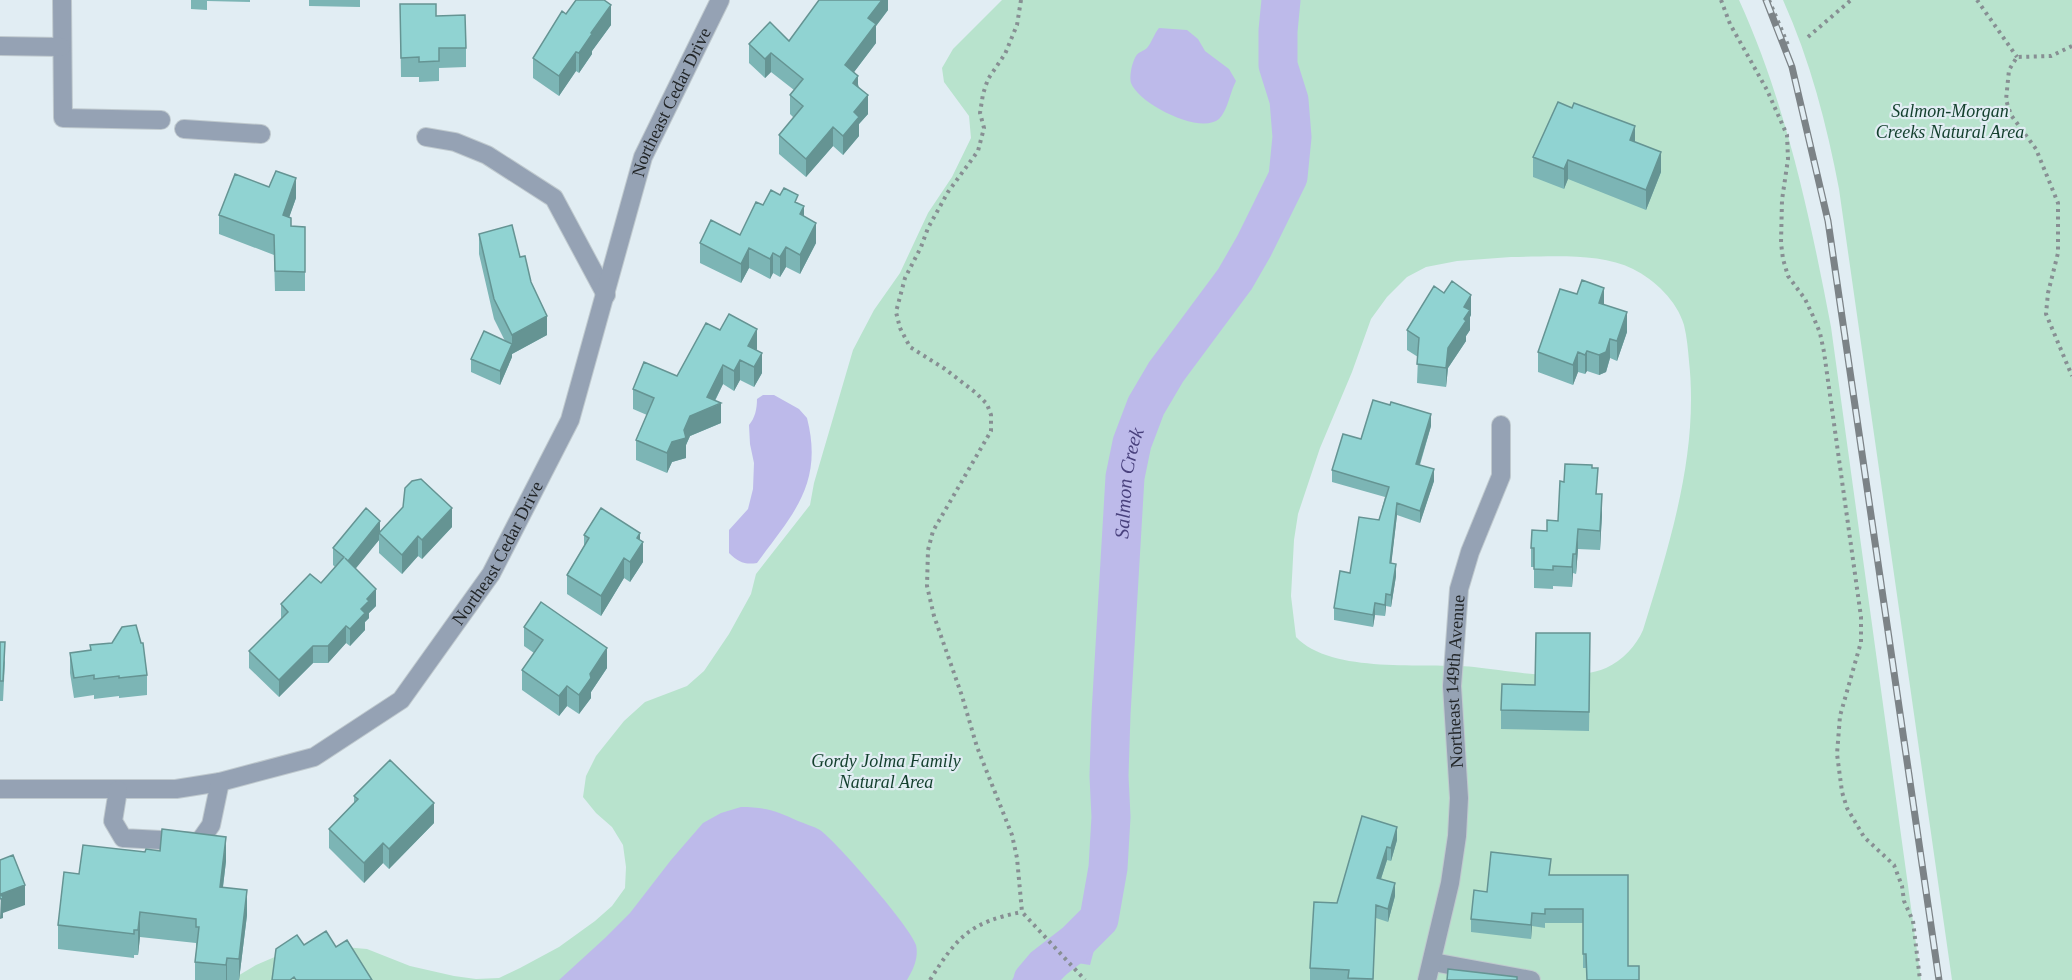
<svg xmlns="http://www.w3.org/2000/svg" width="2072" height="980" font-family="'Times New Roman',serif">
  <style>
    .green { fill: #b8e3cd; fill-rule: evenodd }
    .water { fill: #bdbaea }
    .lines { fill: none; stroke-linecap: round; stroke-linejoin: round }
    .river { stroke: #bdbaea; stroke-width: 39 }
    .minor-casing { stroke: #bfc9ce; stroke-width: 20 }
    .path { stroke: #878f93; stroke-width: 4; stroke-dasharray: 3 4.5; stroke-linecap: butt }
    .minor { stroke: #95a2b4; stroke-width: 18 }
    .rail-casing { stroke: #7c8387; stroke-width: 7 }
    .rail { stroke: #e1edf3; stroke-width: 4.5; stroke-dasharray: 14; stroke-linecap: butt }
    .wall { fill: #7cb5b5 }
    .shaded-wall { fill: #659493 }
    .building { fill: #90d3d2; stroke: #659493; stroke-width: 1.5 }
    .labels { text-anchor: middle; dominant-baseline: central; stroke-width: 4.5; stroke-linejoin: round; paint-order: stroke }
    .street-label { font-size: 18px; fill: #222628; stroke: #e1edf3 }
    .park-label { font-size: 18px; font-style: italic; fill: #133f2d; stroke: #e1edf3 }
    .water-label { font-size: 20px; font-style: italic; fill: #49417d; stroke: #e1edf3 }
  </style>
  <rect width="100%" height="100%" fill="#e1edf3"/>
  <!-- green -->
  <path class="green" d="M1002,0h737c47,103 71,217 92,327l90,653h-1690l25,-15 21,-9 44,-11 46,4 43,17 44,10 22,3 23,-1 21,-10 39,-21 36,-26 17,-15 13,-18 1,-21 -3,-22 -11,-18 -16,-14 -13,-16 3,-21 10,-20 28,-35 21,-19 42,-16 17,-15 25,-37 22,-40 5,-20 54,-69 4,-22 39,-133 21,-40 26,-37 28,-60 24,-36 19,-39 -2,-22 -25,-34 -2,-14 11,-19zM1511,257c37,0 88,-5 122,12 22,11 44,32 51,56 3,12 4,25 5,36 10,92 -19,182 -46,269 -7,16 -20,30 -37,38 -37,15 -94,3 -132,-1 -49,-5 -142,8 -178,-30l-5,-41 3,-56 4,-26 22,-66 32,-76 19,-53 16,-22 20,-20 19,-10 31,-6z
    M1783,0h289v980h-120l-113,-791c-12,-64 -29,-129 -56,-189z"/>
  <!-- water -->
  <path class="water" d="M1159,28l28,2 11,9 7,12 24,18 7,12c-6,11 -8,29 -17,38 -19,16 -80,-15 -88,-36 -2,-6 1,-21 5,-27 2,-4 8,-5 11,-8 5,-6 7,-14 12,-20z
    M763,395h11l25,14 8,9c17,66 -15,97 -50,145 -12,2 -19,-1 -28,-10v-23l19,-21 5,-20 1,-26 -4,-19 -1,-19c6,-7 8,-16 8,-26z
    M741,807c24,0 36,4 57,14 7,3 15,5 22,9 16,11 92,99 96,115 3,13 -3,25 -9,35h-348l46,-42 25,-25 41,-53 32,-37 18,-10z
    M1101,924l-11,41 -13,-2 -16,17h-49c19,-31 55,-48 89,-56z"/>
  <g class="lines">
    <!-- river -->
    <path class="river" id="s1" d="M1033,980l11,-13 31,-24 24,-24 9,-51 3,-51 -2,-41 2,-62 14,-237 7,-34 14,-37 20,-34 69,-93 19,-33 34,-69 4,-40 -3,-37 -11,-35v-34l3,-31"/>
    <!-- minor casing -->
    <g class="minor-casing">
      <g id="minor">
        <path d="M62,0l1,118 98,2"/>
        <path d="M0,46l61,1"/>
        <path d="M184,129l77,5"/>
        <path d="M426,137l29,5 32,13 67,43 52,97"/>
        <path id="s2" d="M0,789h176l44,-7 94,-25 87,-57 90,-126 79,-154 73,-263 77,-157"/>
        <path d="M118,790l-5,31 10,17 76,4 12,-17 9,-43"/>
        <path d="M1433,962l98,18"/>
        <path id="s3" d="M1427,980l23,-97 7,-47 2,-38 -7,-112 7,-97 11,-37 31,-76v-51"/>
      </g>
    </g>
    <!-- path -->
    <path class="path" d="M1021,0l-4,25 -5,12 -7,17 -17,25 -5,15 -3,19 4,15 -6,23 -30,41 -20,36 -7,19 -16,31 -9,34 4,16 10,19 35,22 31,24 11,11 4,11v16l-58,100 -5,19 -1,36 7,30 28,80 15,51 35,88 5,23 5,54 63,68
      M1721,0l9,24 37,66 20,45 1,24 -6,41 -1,43 2,16 5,17 17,23 8,17 7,17 4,19 37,265v25l-21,74 -3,38 5,38 5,16 17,29 30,28 8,21 2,15 9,20 7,59
      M1769,0l19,45
      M1977,0l40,57
      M1808,37l43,-37
      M2072,46l-21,10 -34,1 -8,13 -3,30 5,15 25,34 22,54v50l-10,40 -2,21 26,62
      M930,980c27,-43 40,-58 92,-68"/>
    <!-- minor -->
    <use href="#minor" class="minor"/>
    <!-- rail casing -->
    <g class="rail-casing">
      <path id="rail" d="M1766,0l26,67 36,154 111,759"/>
    </g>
    <!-- rail -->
    <use href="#rail" class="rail"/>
  </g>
  <!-- wall -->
  <path class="wall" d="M191,0h59v2l-43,-1v9l-16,-1z
    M309,0h51v7l-51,-1z
    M888,0v10l-12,16v17l-22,29 14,42 -9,10v12l-16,19 -10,-9 -27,31 -27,-23v-19l15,-17 -4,-4v-19l4,-5 -23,-18 -6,6 -16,-15v-19l40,-3z
    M400,4l36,12 30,32v19l-27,1v13l-20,1v-5h-18z
    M566,14l45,11 -19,26v3l-13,19 -3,-2 -17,25 -26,-18v-20z
    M1635,142l26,30 -15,38 -78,-31 -4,10 -31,-12v-20z
    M296,198l-7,19 2,9 14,1v64h-30l-1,-36 -55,-21v-19z
    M798,203l18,40 -16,31 -14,-7 -6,10 -7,-4 -3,6 -21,-11 -8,15 -41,-20v-20l40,-8 23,-30z
    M479,234l41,23 11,25 16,53 -35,19v3l-12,28 -29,-13v-13l34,-18 -11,-22 -15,-65z
    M1604,305l23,27 -10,29 -7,-3 -4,14 -7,3 -12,-4 -2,3 -7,-2 -5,13 -35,-13v-20z
    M1471,315l-1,2v13l-4,6v5l-18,27 -2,19 -29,-4 1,-26 -11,-7v-20z
    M757,349v1l5,23 -8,14 -14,-7 -6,11 -11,-7 -8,17 6,22 -31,13 -4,9v13l-14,4 -5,11 -31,-13v-20l11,-25 -14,-6v-20z
    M1431,426l-11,39 14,16 -14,42 -23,-8 -6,49 5,12 -5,31 -5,-1 -1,10 -10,-1 -2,12 -39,-7v-12l16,-35 29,-53 6,-23 -53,-15v-12l29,-31z
    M1598,494l4,20 -2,36 -22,-1 -2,25 -3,-1 -1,14 -19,-1v3l-19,-1v-21h-3v-19l27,-27z
    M452,527l-30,32 -4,-3 -16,18 -23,-21v-13l-24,28 21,38 -7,7v5l-4,4v8l-15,16 -4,-3 -18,20h-15l-34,34 -30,-29v-17l32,-32v-15l40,-21 14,-16 -2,-2v-17l47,-16z
    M584,535l56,5 3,22 -13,20 -6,-4 -23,38 -34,-22v-19l17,-29z
    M524,627l83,41 -16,24v6l-12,16 -12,-8 -8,10 -37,-26v-20l12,-17 -10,-7z
    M0,642l5,20 -2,39h-3z
    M90,645l57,30v20l-28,3v-2l-25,3v-4l-20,3 -4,-25v-20l20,-3z
    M1590,653l-1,78 -88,-2v-19l34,-25z
    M354,796l80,27 -45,46 -6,-6 -19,20 -35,-35v-19l25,-26z
    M1362,816l35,24 -6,21 -4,-1 -6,19 14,17 -7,26 -12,-4 -3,62h-63v-12l27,-65z
    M226,861l-3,26 24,28 -8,65h-44v-18l1,-10v-9l-56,-6 -2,18h-4v3l-76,-9v-24l21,-51z
    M1550,875h78l-42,93h-3v-45h-38v5l-13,-2 -1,13 -60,-7v-13l16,-27z"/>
  <!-- shaded-wall -->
  <path class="shaded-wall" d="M882,0h6v10l-12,16v17l-31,41v-19l23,-47z
    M611,5v20l-19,26v3l-13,19v-20l12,-20z
    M576,52v19l-17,25v-20z
    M771,53v19l-6,6v-19z
    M858,76v19l-5,-12z
    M868,95v19l-9,10v12l-16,19v-19l11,-24z
    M1635,126v20l-5,-6z
    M833,127v19l-27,31v-18z
    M1661,152v20l-15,38v-20z
    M1568,160v19l-4,10v-20z
    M296,178v20l-13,37v-20z
    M804,206v20l-4,-12z
    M816,223v20l-16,31v-19z
    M786,247v20l-6,10v-20z
    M749,248v20l-8,15v-19z
    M773,253v20l-3,6v-20z
    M1604,288v20l-5,-5z
    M1471,295v20l-1,2v13l-4,6v5l-18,27 -2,19v-19l2,-20 16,-41z
    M1627,312v20l-10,29v-20z
    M547,316v19l-35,19v-19z
    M757,329v20l-9,17v-20z
    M1610,339v19l-4,14 -7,3v-20z
    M512,344v13l-12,28v-14z
    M1587,351v20l-2,3v-19z
    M1578,352v20l-5,13v-20z
    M762,353v20l-8,14v-20z
    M740,360v20l-6,11v-20z
    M723,365v19l-12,24 10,-5v20l-31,13 -4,9v13l-14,4 -5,11v-20l5,-11 12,-12 6,-14 17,-19z
    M1431,414v12l-15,50v-12z
    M1434,469v12l-14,42v-12z
    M1602,494v20l-2,36v-19z
    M1397,503v12l-7,60v-12z
    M452,508v19l-30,32v-19z
    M380,521v14l-1,-2v7l-31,38v-17z
    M1578,529v20l-2,25v-20z
    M640,533v13l3,-4v20l-13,20v-20l7,-24z
    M418,536v20l-16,18v-19z
    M1573,554v19l-1,14v-20z
    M624,558v20l-23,38v-20z
    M1396,564v12l-5,31v-12z
    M376,589v17l-7,7v5l-4,4v8l-15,16v-17l17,-30z
    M1386,594v12l-1,10v-11z
    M1375,603v12l-2,12v-12z
    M346,626v17l-18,20v-17z
    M313,646v17l-34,34v-17z
    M607,648v20l-16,24v6l-12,16v-19l11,-21z
    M567,686v20l-8,10v-20z
    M434,803v20l-45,46v-20z
    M1397,827v13l-6,21v-13z
    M226,837v24l-6,50v-24z
    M383,843v20l-19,20v-20z
    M1387,847v13l-10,31v-13z
    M1395,883v13l-7,26v-13z
    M25,885v20l-22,8v5l-3,1 1,-25z
    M247,890v25l-8,65v-21z
    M140,912v25l-2,18v-25z
    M1532,913v13l-1,13v-14z
    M227,958v22h-1v-15z"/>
  <!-- building -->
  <path class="building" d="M576,0h28l7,5 -20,28 1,1 -13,19 -3,-1 -17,24 -26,-18 29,-47 4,3z
    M819,0h63l-14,18 8,6 -31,41 13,11 -5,7 15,12 -14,17 5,5 -16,19 -10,-9 -27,32 -27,-24 24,-29 -13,-11 13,-16 -32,-26 -6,6 -16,-15 21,-22 19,19z
    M400,4h36v12l29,-1 1,33h-27v13l-20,1v-5l-18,1z
    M1558,102l14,6 2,-5 61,23 -5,14 31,12 -15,38 -78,-30 -4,9 -31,-12z
    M276,171l20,7 -13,37 8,3v8l14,1v45l-30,-1 -1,-36 -55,-20 16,-41 34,13z
    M784,188l14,7 -3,7 9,4 -4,8 16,9 -16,32 -14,-8 -6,10 -7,-4 -3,6 -21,-11 -8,16 -41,-21 11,-23 29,15 16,-33 7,3 8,-15 9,5z
    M512,225l8,32 5,-1 6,26 16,34 -35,19 -18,-36 -15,-65z
    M1582,280l22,8 -5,15 28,9 -10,29 -7,-2 -4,13 -7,3 -12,-4 -2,4 -7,-3 -5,13 -35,-13 22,-63 17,5z
    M1452,281l19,14 -7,12 6,3 -6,9 2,2 -18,27 -2,20 -29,-4 2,-26 -12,-8 27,-44 10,7z
    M729,314l28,15 -9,17 14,7 -8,14 -14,-7 -6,11 -11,-6 -16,32 14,6 -31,13 -6,14 2,8 -14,4 -5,11 -31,-13 18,-42 -21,-9 11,-27 33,14 29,-53 14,7z
    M484,331l28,13 -12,27 -29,-12z
    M1373,400l17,5 1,-3 40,12 -15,50 18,5 -14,42 -23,-8 -7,60 6,1 -5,31 -5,-1 -1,11 -10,-2 -2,12 -39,-7 6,-37 10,2 9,-56 20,3 10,-33 -57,-17 11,-36 18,5z
    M1565,464l27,1v3h6l-2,26h6l-2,37 -22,-2 -2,25h-3l-1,13 -19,-1v4l-19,-1v-21h-3l1,-18 15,1v-11l11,1 2,-40 4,1z
    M421,479l31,29 -30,32 -4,-4 -16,19 -23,-22 24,-26 2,-19 7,-7z
    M366,508l14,13 -32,40 -3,-3 31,31 -9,10 2,2 -8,8 4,4 -15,16 -4,-3 -18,20h-15l-34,34 -30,-29 39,-39 -7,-8 29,-30 11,9 23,-26 -11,-9z
    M601,508l39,25 -3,5 6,4 -13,20 -6,-4 -23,38 -34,-21 22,-37 -5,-3z
    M541,602l66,46 -17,26 1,4 -12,17 -12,-9 -8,10 -37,-26 21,-30 -19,-13z
    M136,625l5,18h2l4,32 -28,3v-2l-25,3v-4l-20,3 -4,-25 21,-3 -1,-5 22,-2 10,-16z
    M1536,633h54l-1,79 -88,-2 1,-26 33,1z
    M0,642h5l-2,39h-3z
    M390,760l44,43 -45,46 -6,-6 -19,20 -35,-34 29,-30 -4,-3z
    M1362,816l35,11 -6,21 -4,-1 -10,31 18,5 -7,26 -12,-4 -3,74 -25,-1 1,-8 -39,-2 4,-66 23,1z
    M162,829l64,8 -6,50 27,3 -8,69 -12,-1 -1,7 -31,-3 4,-35h-3v-8l-56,-7 -2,18h-4v4l-76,-9 6,-53 15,2 4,-29 62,7 1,-3 14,2z
    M1491,852l60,7 -2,16h79v91h11v14h-52l-1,-26h-3v-45h-38v5l-13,-1 -1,12 -60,-6 3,-29 13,2z
    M13,855l12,30 -24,9 2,4 -3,1v-39z
    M326,931l10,16 11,-7 25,40h-76l-2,-3 -4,3h-18l4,-31 21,-14 7,10z
    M1448,969l69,8v3h-70z"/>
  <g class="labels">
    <!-- street labels -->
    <g class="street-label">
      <text stroke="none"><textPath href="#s2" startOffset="1084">Northeast Cedar Drive</textPath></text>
      <text stroke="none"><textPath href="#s2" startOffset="598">Northeast Cedar Drive</textPath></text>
      <text stroke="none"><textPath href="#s3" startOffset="302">Northeast 149th Avenue</textPath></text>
    </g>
    <!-- park labels -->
    <g class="park-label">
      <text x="1950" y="111">Salmon-Morgan<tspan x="1950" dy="21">Creeks Natural Area</tspan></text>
      <text x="886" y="761">Gordy Jolma Family<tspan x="886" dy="21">Natural Area</tspan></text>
    </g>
    <!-- water labels -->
    <g class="water-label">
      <text stroke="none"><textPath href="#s1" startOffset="528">Salmon Creek</textPath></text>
    </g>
  </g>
</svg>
